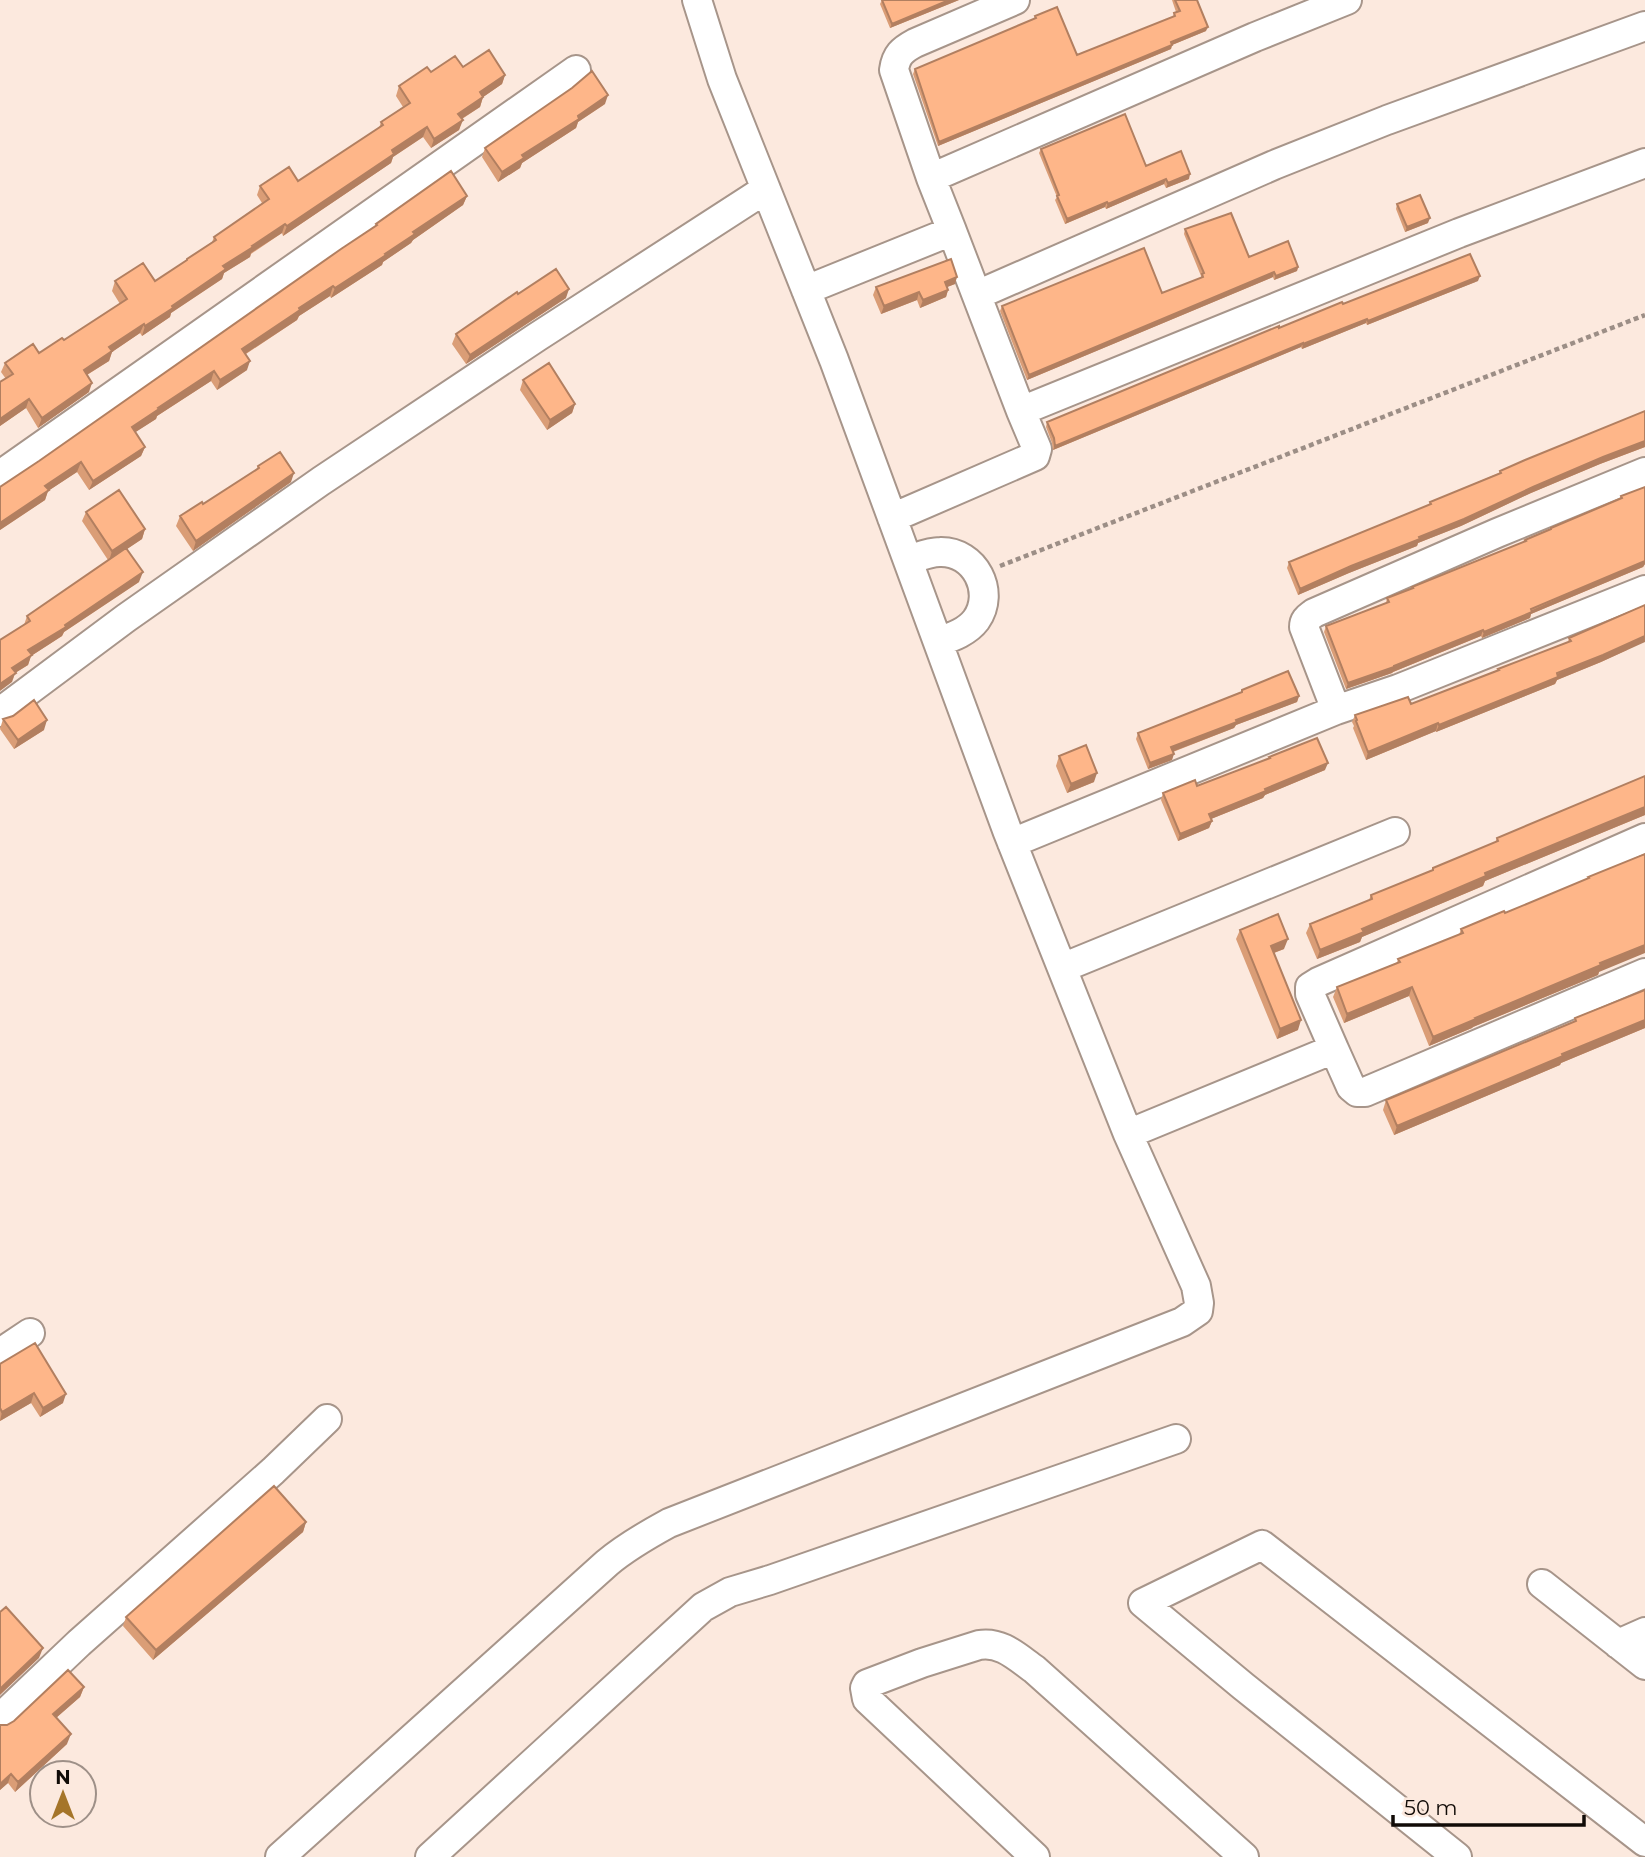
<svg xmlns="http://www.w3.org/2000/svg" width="1645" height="1857" font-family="Montserrat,sans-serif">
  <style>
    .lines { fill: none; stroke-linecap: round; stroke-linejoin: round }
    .minor-casing { stroke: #a7958a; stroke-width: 32 }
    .path { stroke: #9c8e86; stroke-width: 4.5; stroke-dasharray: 5 3.5; stroke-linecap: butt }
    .minor { stroke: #fff; stroke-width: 28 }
    .wall { fill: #da9d76 }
    .shaded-wall { fill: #b27f60 }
    .building { fill: #feb689; stroke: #b27f60; stroke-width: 2 }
  </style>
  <rect width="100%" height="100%" fill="#fce9de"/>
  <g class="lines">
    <!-- minor casing -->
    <g class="minor-casing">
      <path id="minor" d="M931,178l324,-141 92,-37
        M952,231l-21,-53 -37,-108c2,-15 8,-20 21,-27l100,-43
        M806,290l146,-59 69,180 16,38 -2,7 -143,62
        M977,295l297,-130 113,-45 258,-94
        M1021,411l438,-178 186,-70
        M0,475l576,-405
        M908,560c10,-3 21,-8 32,-8 35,-1 56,40 36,68 -9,12 -24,17 -38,22
        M1336,710l-32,-83c0,-8 5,-10 10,-14l183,-80 148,-61
        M0,712l126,-94 195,-137 216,-144 229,-148
        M1012,843l324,-133 62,-21 247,-99
        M1062,968l333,-136
        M1334,1049l17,38 6,5h8l280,-119
        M1128,1134l206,-85 -24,-55v-7l8,-5 327,-144
        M0,1353l30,-20
        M1542,1584l103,81
        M1618,1644l27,-12
        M0,1718l79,-75 194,-172 54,-52
        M280,1857l327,-294c19,-16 40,-28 62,-40l513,-201 16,-11 1,-8 -3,-17 -68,-152 -121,-304 -173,-470 -112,-281 -25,-79
        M430,1857l273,-250 27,-15 40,-12 406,-141
        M1035,1857l-168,-158 -2,-11 2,-4 55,-21 57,-18c22,-4 38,12 55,24l210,188
        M1457,1857l-214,-171 -100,-83 119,-58 383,297"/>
    </g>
    <!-- path -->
    <path class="path" d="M1000,566l645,-251"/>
    <!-- minor -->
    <use href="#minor" class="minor"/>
  </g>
  <!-- wall -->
  <path class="wall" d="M882,0h77l-69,28 -10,-24z
    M1172,0h25l9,31 -34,14 -1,4 -233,97 -25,-72 2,-5 119,-50 1,-3 42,39 96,-38 1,-4 2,-1z
    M463,67l42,8 -3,9 -19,13 -3,10 -18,12 -3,11 -28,18 -8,-11 -30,20 -2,6 -108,73 -1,-3 -31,21 -1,3 -26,16 -2,6 -51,34 -1,4 -28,19 -2,-3 -28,19 -3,9 -22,14 2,17 -51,36 -12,-20 -26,18v-44l6,-3 -5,-7 4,-9 34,-10 25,-13 56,-36 -8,-13 3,-10h40l31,-20 1,-2 25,-17 2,-5 48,-34 -5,-8 3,-9 38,-5 81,-53 2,-6 22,-15 -7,-11 3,-10 32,-14z
    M605,104l-27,18 -2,6 -54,35 -2,5 -22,14 -16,-25 3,-9z
    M1041,149l105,17 43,13 -23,9 -2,-4 -58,25 -1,-2 -40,17 -10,-24 2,-3 -18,-44z
    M467,196l-4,9 -50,35 -2,3 -28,19 -1,3 -51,33 -1,-2 -31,20 -2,4 -51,34 1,16 -30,20 -6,-9 -54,35 -1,3 -21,13 10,15 -4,9 -52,34 -12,-18 -29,19 -3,9 -45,30v-43l39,-26 336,-235 1,-2z
    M1397,204l31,19 -23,9 -9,-23z
    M1185,229l64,28 49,10 -1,4 -23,9 -1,-3 -246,103 -27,-69 2,-5 160,-13 39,-15v-2l-17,-42z
    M1478,281l-111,44 -1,-2 -64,26 -1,-2 -248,103 -1,-7 -6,-16 1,-5 232,-94 64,-24z
    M955,284l-8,3 1,3 -2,7 -26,11 -3,-8 -36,14 -8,-19 3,-8z
    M518,294l48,4 -100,66 -14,-20 4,-10z
    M523,380l52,24 -3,9 -25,17 -27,-40z
    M1645,411v36l-45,17 -69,29 -70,33 -43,17 -1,3 -68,27 -51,22 -11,-27 2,-6 140,-57 1,-3 69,-29 1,-2z
    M258,466l33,16 -98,69 -17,-25 4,-10 23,-12 53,-34z
    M1645,487v77l-2,3 -112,47 -1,4 -48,20 -1,-2 -88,36 -1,1 -46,16 -22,-57 2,-6 60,-23 1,-5 25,-9v-2l113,-45v-2l25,-10 1,-2 69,-30 1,-2z
    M86,512l59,17 -3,10 -15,10 12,33 -75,50 -2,4 -31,20 -3,9 -13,8 -3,9 12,-57 3,-9 81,-56 -26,-39z
    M1569,638l58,12 -26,12 -44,18 -2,4 -119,48v-1l-70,29 -13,-32 1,-2 -2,-4 3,-7 56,-11 87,-33v-2l70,-27z
    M1242,690l57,6 -2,6 -61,23 -2,3 -61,24 -1,8 -24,9 -12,-30 2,-6 103,-41z
    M3,719l41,11 -30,19 -14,-20z
    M1059,756l35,26 -27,11 -11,-27z
    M1269,757l56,13 -60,25 -2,3 -52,21 1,2 -3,7 -31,13 -17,-41 2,-7 34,-7 71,-27z
    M1645,776v39l-160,66 -2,5 -121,51 -2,5 -43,17 -11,-26 4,-9 59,-24 2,-5 61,-24 1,-3 62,-25 2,-5z
    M1588,877l11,95 -1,3 -125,52 -1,1 -43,18 -20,-50 -65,27 -11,-26 4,-10 60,-24 1,-4 61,-24 2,-6 44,-16 83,-34z
    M1240,930l44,19 -10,4 24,77 -21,9 -41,-100z
    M1645,990v38l-84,35 -1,2 -166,70 -11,-25 3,-10 188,-79 1,-3z
    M0,1364l63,39 -23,14 -9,-14 -31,18z
    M306,1522l-3,10 -150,128 -30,-34 3,-9z
    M84,1687l-4,10 -24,21 11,26 -52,48 -7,-9 -8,7v-65h7z"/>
  <!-- shaded-wall -->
  <path class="shaded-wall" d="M949,0h10l-69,28 2,-4z
    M1208,27l-2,4 -34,14 -1,4 -233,97 1,-4z
    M505,75l-3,9 -26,18 4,-10z
    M608,95l-3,9 -27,18 -2,6 -54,35 -2,5 -22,14 4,-10 20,-17z
    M483,97l-3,10 -25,16 3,-9z
    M463,120l-4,10 -28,18 3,-9z
    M427,127l-4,10 -30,20 -2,6 -108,73 4,-10 105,-76z
    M1190,174l-1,5 -23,9 2,-5z
    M1166,179l-2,5 -58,25 2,-5z
    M467,196l-4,9 -50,35 -2,3 -28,19 -1,3 -51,33 4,-10 50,-34 28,-22z
    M1107,202l-2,5 -40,17 2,-5z
    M1430,218l-2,5 -23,9 2,-5z
    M285,224l-3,9 -31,20 -1,4 -26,16 -2,6 -51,34 -1,4 -28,19 3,-10 78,-60 29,-20z
    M1298,267l-1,4 -23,9 2,-4z
    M1274,272l-1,5 -246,103 2,-5z
    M1480,276l-2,5 -111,44 1,-4z
    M957,277l-2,7 -13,5 3,-7z
    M333,286l-3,10 -31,20 -2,4 -58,38 3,-9 57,-41z
    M569,289l-3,9 -100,66 4,-9z
    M948,290l-2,7 -26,11 3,-8z
    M919,292l-2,8 -36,14 3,-8z
    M1367,319l-1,4 -64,26 1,-5z
    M144,324l-4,9 -28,19 -3,9 -29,18 4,-9 25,-23z
    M1303,343l-2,4 -248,103 2,-4z
    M250,361l-3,9 -30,20 3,-10z
    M214,371l-3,10 -54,35 -1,3 -28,18 4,-10 26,-19z
    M92,383l-3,9 -51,36 4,-10z
    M29,399l-3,9 -26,18v-7z
    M575,404l-3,9 -25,17 3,-10z
    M1645,441v6l-45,17 -69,29 -70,33 -43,17 -1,3 -68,27 -51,22 2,-6 233,-102 70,-30z
    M145,447l-4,9 -52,34 4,-9z
    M81,462l-4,10 -29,19 -3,9 -45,30v-7l45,-37z
    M294,473l-3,9 -98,69 3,-10z
    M145,529l-3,10 -33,22 3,-10z
    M1645,559v5l-2,3 -112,47 -1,4 -48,20 2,-6z
    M143,572l-4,10 -75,50 -2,4 -31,20 -3,9 -13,8 -3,9 -12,9v-7l12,-16 16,-18 37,-25z
    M1483,630l-2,6 -88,36 -1,1 -46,16 2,-6 46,-17z
    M1645,636v6l-44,20 -44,18 -2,4 -119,48 3,-7z
    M1299,696l-2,6 -61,23 -2,3 -65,25 2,-6 65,-27z
    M47,720l-3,10 -30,19 4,-9z
    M1438,723l-2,8 -70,29 2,-8z
    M1174,754l-2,6 -24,9 2,-6z
    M1328,763l-3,7 -60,25 -2,3 -57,23 3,-7 56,-25z
    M1097,773l-3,9 -27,11 4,-9z
    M1645,807v8l-160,66 -2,5 -121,51 -2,5 -43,17 3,-9 42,-21 123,-56z
    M1212,821l-3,7 -31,13 2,-7z
    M1288,939l-4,10 -16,6 3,-9z
    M1645,945v8l-46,19 -1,3 -125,52 -1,1 -43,18 4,-9 167,-74z
    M1412,987l-3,9 -65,27 3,-9z
    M1301,1020l-3,10 -21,9 3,-10z
    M1645,1020v8l-84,35 -1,2 -166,70 3,-9 165,-72z
    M34,1393l-3,10 -31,18 2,-9z
    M66,1394l-3,9 -23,14 3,-9z
    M306,1522l-3,10 -150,128 3,-10z
    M43,1648l-4,10 -39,37v-6z
    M84,1687l-4,10 -31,27 4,-10z
    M71,1734l-4,10 -52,48 3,-10z
    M11,1774l-3,9 -8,7v-6z"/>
  <!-- building -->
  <path class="building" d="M882,0h67l-57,24z
    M1175,0h22l11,27 -37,15 1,3 -233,97 -24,-73 121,-51 -1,-2 22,-9 20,48 98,-39 -1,-3 6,-2z
    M489,50l16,25 -25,17 3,5 -25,17 5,6 -29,19 -7,-12 -35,23 2,4 -107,72 -2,-2 -33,22 1,1 -30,19 3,3 -54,37 1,2 -28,18 -1,-2 -35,23 3,4 -28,19 8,13 -50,35 -13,-19 -29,20v-37l13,-8 -8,-11 28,-19 6,9 23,-15 2,2 63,-41 -12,-18 28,-18 12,18 32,-21v-1l29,-19 -2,-3 55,-38 -9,-13 29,-19 9,14 85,-56 -2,-3 29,-19 -11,-17 28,-19 4,5 24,-16 8,11z
    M592,71l16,24 -30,21 1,3 -57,36 2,3 -22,14 -17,-24 87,-60z
    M1125,114l21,52 35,-15 9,23 -22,9 -2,-4 -58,25 -1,-2 -40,17 -10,-23 2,-1 -18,-46z
    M451,171l16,25 -54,36 2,2 -30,20 1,1 -51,33 -2,-2 -34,22 1,2 -58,39 8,12 -30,19 -6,-9 -56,37 1,1 -27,18 13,20 -52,34 -12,-19 -36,24 4,4 -49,33v-36l39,-26 302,-212 36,-24 -1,-1z
    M1420,195l10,23 -23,9 -10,-23z
    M1231,213l18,44 39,-16 10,26 -22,9 -2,-4 -245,103 -27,-69 142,-58 18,45 41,-16 -1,-3 2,-1 -19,-44z
    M1470,254l10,22 -112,45 -1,-2 -64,25v-1l-248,103 -1,-8 -7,-16 232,-96v2l63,-26 1,2z
    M951,259l6,18 -12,5 3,8 -25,10 -4,-8 -35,14 -8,-19z
    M556,269l13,20 -99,66 -14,-21 61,-42 1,2z
    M549,363l26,41 -25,16 -27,-40z
    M1645,411v30l-42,16 -70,30 -69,32 -45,18 1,2 -69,27 -51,23 -11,-27 142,-58 -1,-2 71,-29 -1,-2 25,-11z
    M280,452l14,21 -98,68 -16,-25 22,-14 1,2 56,-36 -1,-2z
    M1645,487v74l-114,48 1,3 -48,20 -1,-2 -89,36v1l-46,16 -22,-57 63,-24 -2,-4 26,-10 -1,-1 114,-46 -1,-1 26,-11v-1l71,-30 -1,-2z
    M119,490l26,39 -33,22 -26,-39z
    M126,548l17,24 -78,53 1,2 -38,23 4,5 -20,13 4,5 -16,11v-44l30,-19 -3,-5z
    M1645,605v31l-42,19 -46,18 1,4 -119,48 -1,-2 -70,29 -12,-31 1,-1 -2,-5 53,-18 3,7 88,-34 -1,-1 73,-28 -2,-3z
    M1288,671l11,25 -63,24 1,2 -66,25 3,7 -24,9 -12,-30 104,-41v-2z
    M34,700l13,20 -29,20 -15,-21 10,-3z
    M1317,738l11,25 -63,26 1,2 -57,23 3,7 -32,13 -17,-41 32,-13 2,6 73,-28 -1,-1z
    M1086,745l11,28 -26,11 -12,-28z
    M1645,776v31l-160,66 1,3 -124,53 2,3 -44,18 -10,-26 62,-25 -1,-4 62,-25v-2l65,-27 -1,-3z
    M1645,854v91l-45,18 1,2 -126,53 1,1 -43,18 -21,-50 -65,27 -10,-27 63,-25 -2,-3 65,-26 -2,-4 24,-10 19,-8 1,2 84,-35 -1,-1z
    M1278,914l10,25 -17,7 30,74 -21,9 -40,-99z
    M1645,990v30l-83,34 1,2 -166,70 -11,-26 190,-79 -1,-3z
    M35,1343l31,51 -23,14 -9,-15 -32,19 -2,-4v-44z
    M274,1486l32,36 -150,128 -30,-33z
    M6,1607l37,41 -43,41v-77z
    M68,1670l16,17 -31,27 18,20 -53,48 -7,-8 -11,10v-59h7l7,-4z"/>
  <!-- north arrow -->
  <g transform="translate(63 1794)"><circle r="33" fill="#fce9de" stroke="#9e9088" stroke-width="2"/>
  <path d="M0-5L12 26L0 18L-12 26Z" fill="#a57529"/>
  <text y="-10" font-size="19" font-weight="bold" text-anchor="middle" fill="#110b07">N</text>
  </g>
  <!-- scale -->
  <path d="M1393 1815v10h191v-10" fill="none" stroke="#110b07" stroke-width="3.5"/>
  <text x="1404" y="1815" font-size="21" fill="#110b07" stroke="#fce9de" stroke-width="5" paint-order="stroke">50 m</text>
</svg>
